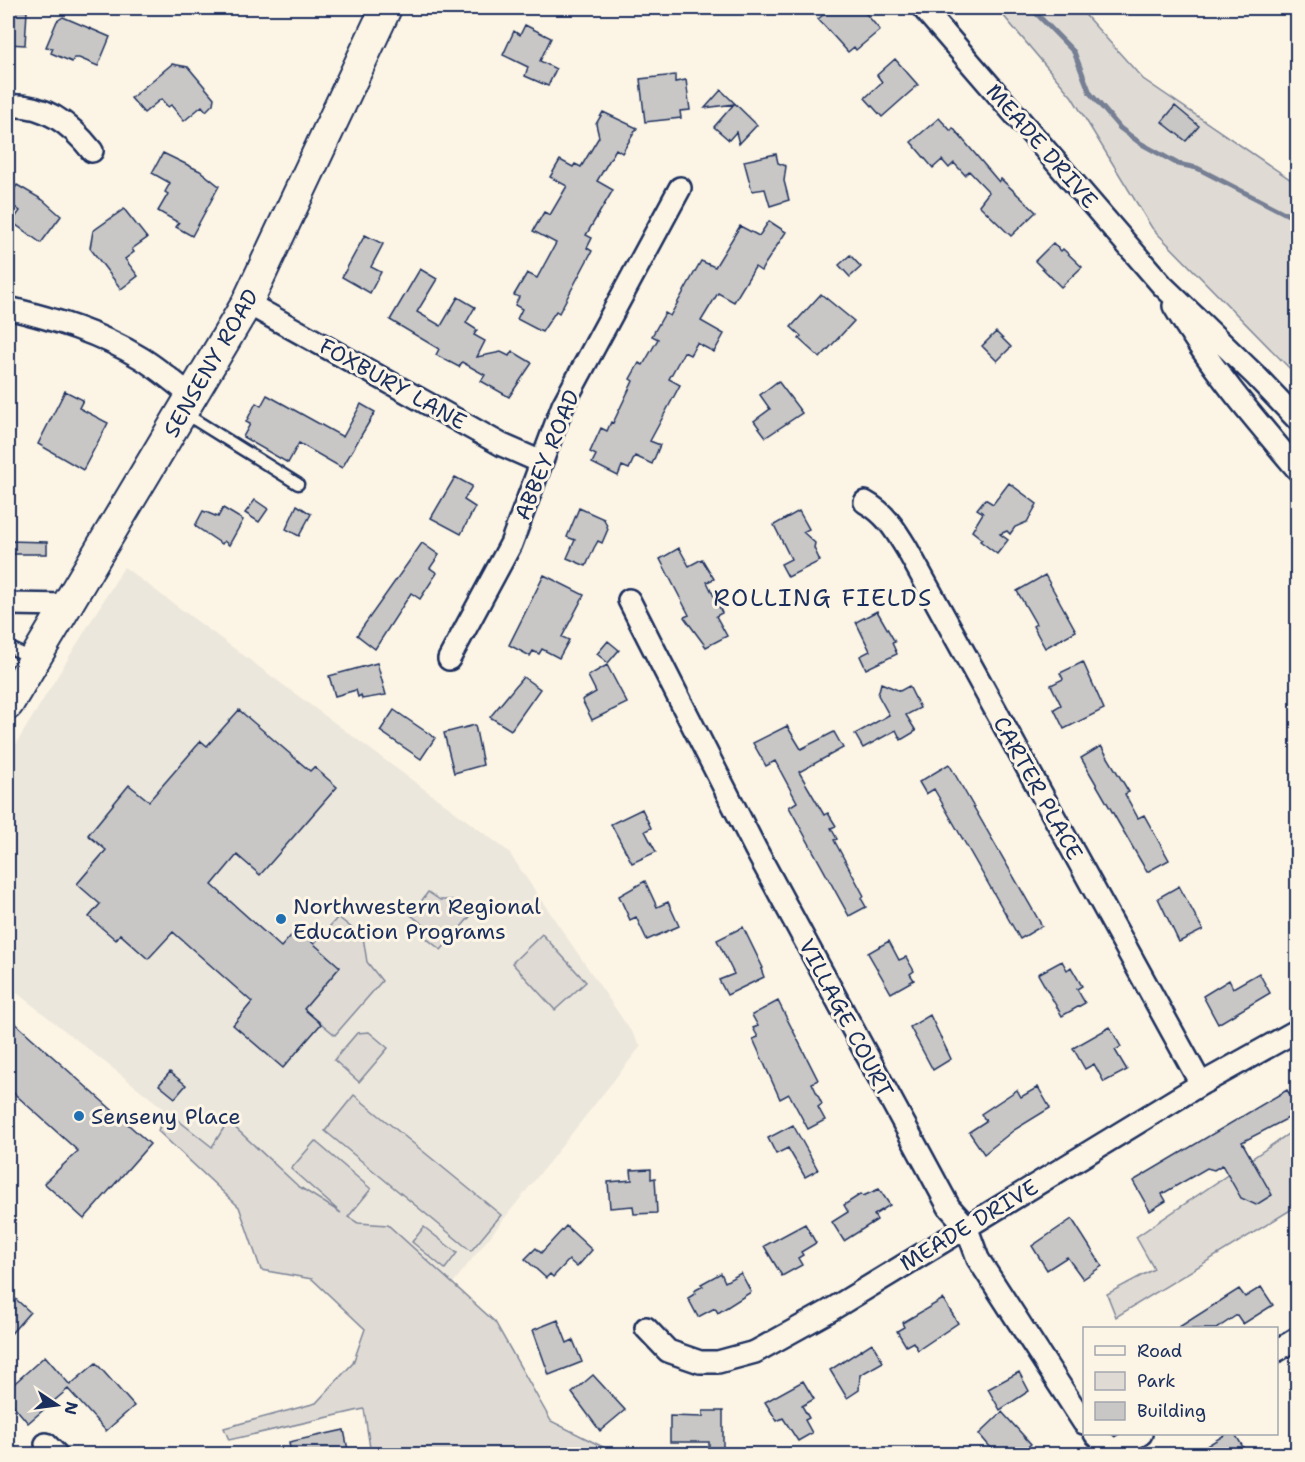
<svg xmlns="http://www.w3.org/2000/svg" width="1305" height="1462" font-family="'Shantell Sans',sans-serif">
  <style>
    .built { fill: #ece7dc }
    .green { fill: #dfdbd4; stroke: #7d8599; stroke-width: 1.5 }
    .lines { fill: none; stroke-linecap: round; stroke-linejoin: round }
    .stream { stroke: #767f94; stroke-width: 5 }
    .building { fill: #c8c7c6; stroke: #1b2f5e; stroke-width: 1.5 }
    .lane-casing { stroke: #1b2f5e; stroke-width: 15 }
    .street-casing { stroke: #1b2f5e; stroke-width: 26 }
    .secondary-casing { stroke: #1b2f5e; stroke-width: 34 }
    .lane { stroke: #fcf5e5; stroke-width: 10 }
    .street { stroke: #fcf5e5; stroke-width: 21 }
    .secondary { stroke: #fcf5e5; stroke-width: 30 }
    .poi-dot { fill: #1f6fb2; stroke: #fcf5e5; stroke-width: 2 }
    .labels { text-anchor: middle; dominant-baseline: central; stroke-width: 6; stroke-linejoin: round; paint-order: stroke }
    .street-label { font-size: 22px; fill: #1b2f5e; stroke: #fcf5e5 }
    .poi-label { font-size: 22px; fill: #1b2f5e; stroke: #fcf5e5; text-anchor: start }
    .neighbourhood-label { font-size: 24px; letter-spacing: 1.5px; fill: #1b2f5e; stroke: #fcf5e5 }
  </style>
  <rect width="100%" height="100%" fill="#fcf5e5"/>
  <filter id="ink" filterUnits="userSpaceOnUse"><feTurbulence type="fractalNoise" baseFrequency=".0167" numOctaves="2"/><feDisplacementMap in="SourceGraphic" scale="12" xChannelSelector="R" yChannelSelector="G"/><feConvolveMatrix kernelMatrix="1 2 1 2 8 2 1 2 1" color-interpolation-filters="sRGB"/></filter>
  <g filter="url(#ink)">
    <!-- built -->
    <path class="built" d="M124,567l384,284 133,195 -214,270 -419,-330v-229z"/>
    <!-- green -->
    <path class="green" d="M997,8h82l64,71 154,105v192l-145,-148 -80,-131z
      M428,892l12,8h20l14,12 -33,38 -20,-16 5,-7 -15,-12z
      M338,917l25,20 4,25 15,19 -47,54 -31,-26 10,-65z
      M542,934l44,48 -31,28 -43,-47z
      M369,1032l19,16 -29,34 -25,-22 23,-27z
      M354,1095l147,120 -30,36 -146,-120z
      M165,1110l47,37 16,-26 70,65 43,27 -50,-44 24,-28 56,48 -23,28 10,6 30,2 107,97 56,99 66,33h-246l-7,-45 -135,31 -5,-12 92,-25 37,-40 12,-34 -53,-50 -51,-9 -22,-63 -81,-76z
      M1297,1128v78l-181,111 -9,-23 47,-25 -18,-32z
      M424,1227l33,26 -12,16 -33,-27z"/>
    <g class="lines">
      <!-- stream -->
      <path class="stream" d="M1031,8l43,44 16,41 30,35 20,15 38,21 19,4 101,52"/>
    </g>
    <!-- building -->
    <path class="building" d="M832,8h29l19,22 -24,20 -2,-3 -6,5 -30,-33z
      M8,9l19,2 -2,34 -17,-1z
      M63,17l47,20 -12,29 -19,-8h-5l-2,4 -21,-9 2,-5 -7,-1 11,-26z
      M525,25l26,13 -11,23 16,8 -8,17 -23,-10 3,-9 -25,-12 11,-24 6,4z
      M895,59l23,26 -36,32 -17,-19 17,-16 -5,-7z
      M172,64l16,3 26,31 -1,6 -7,7 -4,-5 -18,15 -13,-16 -3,2 -7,-8 -17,14 -13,-15z
      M675,75v7l11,-2 4,30 -10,1 1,7 -36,4 -5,-43z
      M721,90l36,35 -18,19 -3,-12 -7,8 -15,-13 20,-23 -29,4z
      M1175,106l24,20 -13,15 -24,-19z
      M603,112l34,16 -15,25 -6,-4 -19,32 16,9 -27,45 6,3 -5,10 5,3 -33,62 -3,-2 -14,21 -25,-13 5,-10 -7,-4 4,-8 -5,-2 13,-22 10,5 19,-35 -23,-12 11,-19 6,3 17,-29 -17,-9 10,-17 13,7 2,-3 6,3 18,-30 -3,-13z
      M939,118l12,13 2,-3 46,54 2,-3 35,33 -25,24 -32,-31 10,-13 -20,-21 -4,4 -11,-12 -5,5 -7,-8 -9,8 -22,-26z
      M163,153l37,18 19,15 -27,50 -16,-9 3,-4 -21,-12 10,-17 -3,-2 5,-9 -18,-10z
      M776,154l2,9 8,3 -2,15 5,19 -19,6 -5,-17 -13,2 -8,-30z
      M17,185l26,15 18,16 -20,27 -29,-21 8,-11 -12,-9v-4z
      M124,209l23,29 -15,11 2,3 -9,7 13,17 -17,13 -31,-41 3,-17z
      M769,221l17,11 -21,32 -4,7 -6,-4 -21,35 -16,-9 -17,28 23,13 -10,18 -17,-9 -7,12 -6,-3 -15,27 11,6 -30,56 10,4 -8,19 -17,-8 -6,13 -7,-3 -4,10 -26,-13 4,-8 -6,-3 11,-24 6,3 4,-9 2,1 20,-42 -3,-2 9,-16 4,2 15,-26 -6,-3 13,-23 5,3 31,-55 14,6 25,-41 19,10z
      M365,235l18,9 -12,23 10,5 -11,21 -28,-16z
      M1053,243l8,8 2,-2 19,18 -21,20 -26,-26z
      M850,255l11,12 -11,10 -11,-12z
      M420,269l17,10 -20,33 24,14 17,-29 17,10 -9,16 11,7 -3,5 11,6 -8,16 24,-5 8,4 3,-5 20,12 -23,34 -28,-16 4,-6 -23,-13 -3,5 -23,-12 3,-6 -49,-29z
      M821,294l33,27 -34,37 -21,-19 2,-3 -10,-9z
      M996,332l15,15 -14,14 -15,-15z
      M778,381l24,32 -36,24 -12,-16 16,-12 -10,-14z
      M65,391l18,9 -4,8 29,15 -25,47 -45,-26z
      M267,395l76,42 18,-33 14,8 -33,56 -43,-25 -11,20 -45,-26 7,-13 -4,-2 10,-19 5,3z
      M455,477l17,9 -8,14 11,7 -14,27 -30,-16z
      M1009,483l28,21 -10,18 -12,5 -5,7 -3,-3 -7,3 8,6 -11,14 -17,-13 2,-2 -10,-8 11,-18 -6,-4 8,-10 8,5z
      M255,500l13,9 -9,13 -14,-9z
      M297,505l14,9 -12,22 -13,-7z
      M223,508l20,12 -14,25 -5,-4 -2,3 -27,-18 8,-15 15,6z
      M579,508l25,11 4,10 -6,14 -4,-2 -4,7 -8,18 -19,-8 8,-18 -8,-3z
      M799,511l10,18 -6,3 12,11 -1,5 6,13 -32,16 -7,-13 10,-5 -17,-34z
      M8,541l39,1v12h-39z
      M422,543l17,12 -9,13 7,5 -17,26 -9,-6 -36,56 -18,-14z
      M679,548l10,18 13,-7 12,20 -7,3 15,31 -6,3 11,20 -21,11 -22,-30 5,-2 -29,-56z
      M544,575l40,20 -22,42 7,3 -10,18 -17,-9 -3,5 -6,-3 -3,5 -21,-11z
      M1045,575l31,56 -31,17 -12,-22 3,-2 -19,-33z
      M877,611l18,31 -3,1 5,11 -31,15 -6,-13 10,-5 -14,-29z
      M608,641l11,9 -11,13 -11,-9z
      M1083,662l21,47 -40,20 -10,-20 7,-4 -10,-20 12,-6 -3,-6z
      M377,663l9,32 -24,4 -1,-4 -3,2 -2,-7 -21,6 -6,-20z
      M607,665l20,38 -35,17 -10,-20 14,-8 -8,-16z
      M523,677l17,12 -29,41 -21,-13z
      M881,683l19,8 9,-5 11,22 -14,7 10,16 -15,9 -5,-10 -33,18 -8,-14 34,-19 -11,-20z
      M239,710l71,61 4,-4 23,20 -77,88 -23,-20 -25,30 69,62 16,-18 43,38 -36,42 17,15 -38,44 -50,-43 19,-23 -79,-70 -25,27 -28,-25 -4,6 -27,-23 11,-13 -23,-20 29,-34 -18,-15 41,-50 20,16 52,-60 6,5z
      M394,710l41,28 -14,21 -41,-28z
      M475,725l8,40 -29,8 -10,-40z
      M787,726l14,23 33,-17 9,16 -44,24 25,43 4,-2 8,13 -5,2 6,11 -3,1 30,56 -3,2 5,9 -17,9 -60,-109 8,-5 -22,-41 -9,5 -13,-23z
      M1101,746l28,46 -4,2 13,24 6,-3 25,45 -22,12 -66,-114z
      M949,764l93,162 -22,13 -86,-150 -8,5 -7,-12z
      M642,809l9,19 -6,3 11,21 -24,11 -21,-39z
      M645,881l12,26 11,-5 11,24 -32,14 -11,-23 -6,3 -11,-24z
      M1179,886l24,44 -24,12 -21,-44z
      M743,927l20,41 -2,1 3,8 -37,18 -8,-15 15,-6 -17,-34z
      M889,941l10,19 7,-3 8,14 -4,3 4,6 -23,13 -23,-40z
      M1062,961l5,9 4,-3 11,19 -5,3 8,14 -23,13 -24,-42z
      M1259,973l11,20 -52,31 -15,-28 26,-16 4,8z
      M778,1001l40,79 -6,3 10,21 -4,3 7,13 -17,9 -19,-35 -9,5 -27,-60 5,-2 -5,-9 5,-2 -6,-11z
      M930,1015l21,44 -18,11 -23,-43z
      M14,1022l136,122 -66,75 -40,-36 34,-32 -70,-63v-59z
      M1110,1027l11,20 -6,3 12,20 -23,12 -10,-18 -9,5 -12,-21z
      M170,1072l16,13 -11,13 -16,-13z
      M1038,1087l12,21 -36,22 -30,24 -15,-22 17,-11 -5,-7 36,-24 4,7z
      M1287,1090l11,17v6l-56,29 30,53 -16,10 -15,-7 -19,-33 -8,5 -7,-2 -45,26 4,7 -16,10 -17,-30z
      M793,1125l25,45 -13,7 -17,-29 -12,6 -8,-16z
      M651,1169v10l4,-1 2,35 -23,1 -1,-8 -23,2 -2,-26 24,-2 -1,-10z
      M879,1189l11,16 -16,10 3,5 -33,21 -12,-19 16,-10 -4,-7 17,-11 2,2z
      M1072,1219l30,47 -19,13 -16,-22 -20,13 -15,-24z
      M805,1224l11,19 -15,9 2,3 -5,3 4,7 -20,11 -18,-30z
      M566,1226l26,24 -15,17 -8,-7 -16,17 -3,-3 -4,4 -21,-19 11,-11 5,5z
      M721,1273l4,9 16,-9 10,19 -33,21 -3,-5 -17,9 -10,-19 8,-5 -2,-2 9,-5 -2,-2z
      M1261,1287l12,18 -30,19 -6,-9 -21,14h-40l63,-40 6,8z
      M8,1292l22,20 -22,25z
      M943,1299l15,24 -40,27 -5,-8 -7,4 -9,-15 7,-4 -2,-4z
      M558,1320l9,23 6,-3 9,22 -33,13 -16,-45z
      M872,1343l11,19 -23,13 -1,15 -12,8 -17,-28z
      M45,1356l25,29 26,-22 38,43 -28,25 -38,-42 -40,34 -20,-24v-10z
      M1019,1372l10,19 -29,19 -12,-21z
      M593,1375l32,35 -25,21 -28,-38z
      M803,1381l11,18 -12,7 7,12 -4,2 7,13 -14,8 -15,-23 -6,3 -12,-19z
      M703,1411h20v39h-14v-8h-39v-26l33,1z
      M1002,1412l29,32 -12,11h-22l-18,-21z
      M344,1430l5,25h-58l-2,-13z
      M1226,1434h9l13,21h-56z"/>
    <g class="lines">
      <!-- lane casing -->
      <g class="lane-casing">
        <path id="lane" d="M184,413l114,71
          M8,647l24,11"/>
      </g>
      <!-- street casing -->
      <g class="street-casing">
        <path id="street" d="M923,8l239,277 94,91 42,44
          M8,106c35,-3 63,18 84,45
          M247,303l255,142 39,17
          M1174,306c35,60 79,111 124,164
          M8,308c46,11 92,25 133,50 18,11 35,26 52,39
          M865,502c20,11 30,27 42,47l294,535
          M629,600l127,250 193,357 17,19 12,33 106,164
          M8,604l60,1
          M449,659l62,-115 52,-139 117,-217
          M646,1328l22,23 32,11h18l37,-10 74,-41 372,-227 97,-54
          M1276,1351l22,-13
          M1095,1434l22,20
          M46,1444l10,10
          M1108,1454l33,-20"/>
      </g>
      <!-- secondary casing -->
      <g class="secondary-casing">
        <path id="secondary" d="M8,704l239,-401 139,-295"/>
      </g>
      <!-- lane -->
      <use href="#lane" class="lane"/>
      <!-- street -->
      <use href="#street" class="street"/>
      <!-- secondary -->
      <use href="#secondary" class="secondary"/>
    </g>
  </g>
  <!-- markers -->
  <g class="poi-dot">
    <circle cx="281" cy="919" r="6"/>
    <circle cx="79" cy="1116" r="6"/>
  </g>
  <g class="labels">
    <!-- street labels -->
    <g class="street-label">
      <text transform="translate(1042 146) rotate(49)">MEADE DRIVE</text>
      <text transform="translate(211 363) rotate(-60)">SENSENY ROAD</text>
      <text transform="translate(393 384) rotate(29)">FOXBURY LANE</text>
      <text transform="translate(547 455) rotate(-68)">ABBEY ROAD</text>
      <text transform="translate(1038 788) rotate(61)">CARTER PLACE</text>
      <text transform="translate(846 1018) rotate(62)">VILLAGE COURT</text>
      <text transform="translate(969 1225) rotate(-31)">MEADE DRIVE</text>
    </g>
    <!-- poi labels -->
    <g class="poi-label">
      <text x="293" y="906">Northwestern Regional<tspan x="293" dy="25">Education Programs</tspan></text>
      <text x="91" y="1116">Senseny Place</text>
    </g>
    <!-- neighbourhood labels -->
    <g class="neighbourhood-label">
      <text x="823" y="598">ROLLING FIELDS</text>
    </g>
  </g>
  <!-- margin -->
  <rect width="1305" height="1462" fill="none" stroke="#fcf5e5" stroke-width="30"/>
  <rect x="15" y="15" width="1275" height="1432" fill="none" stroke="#1b2f5e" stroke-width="2" filter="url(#ink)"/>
  <!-- legend -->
  <rect x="1083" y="1327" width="195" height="108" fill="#fcf5e5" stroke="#a2a6af" stroke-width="1.5"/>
  <rect x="1095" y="1346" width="30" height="9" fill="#fcf5e5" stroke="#a2a6af" stroke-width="1.5"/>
  <text x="1137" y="1357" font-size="18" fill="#1b2f5e">Road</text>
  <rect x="1095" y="1372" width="30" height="18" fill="#dfdbd4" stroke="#a2a6af" stroke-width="1.5"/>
  <text x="1137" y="1387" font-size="18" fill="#1b2f5e">Park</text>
  <rect x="1095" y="1402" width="30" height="18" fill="#c8c7c6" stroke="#a2a6af" stroke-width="1.5"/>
  <text x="1137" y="1417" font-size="18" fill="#1b2f5e">Building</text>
  <!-- north arrow -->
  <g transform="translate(57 1405) rotate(103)" stroke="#fcf5e5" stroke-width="4.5" paint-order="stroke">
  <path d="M0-4.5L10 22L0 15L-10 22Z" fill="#1b2f5e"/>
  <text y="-9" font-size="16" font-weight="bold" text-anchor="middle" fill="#1b2f5e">N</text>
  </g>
</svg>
